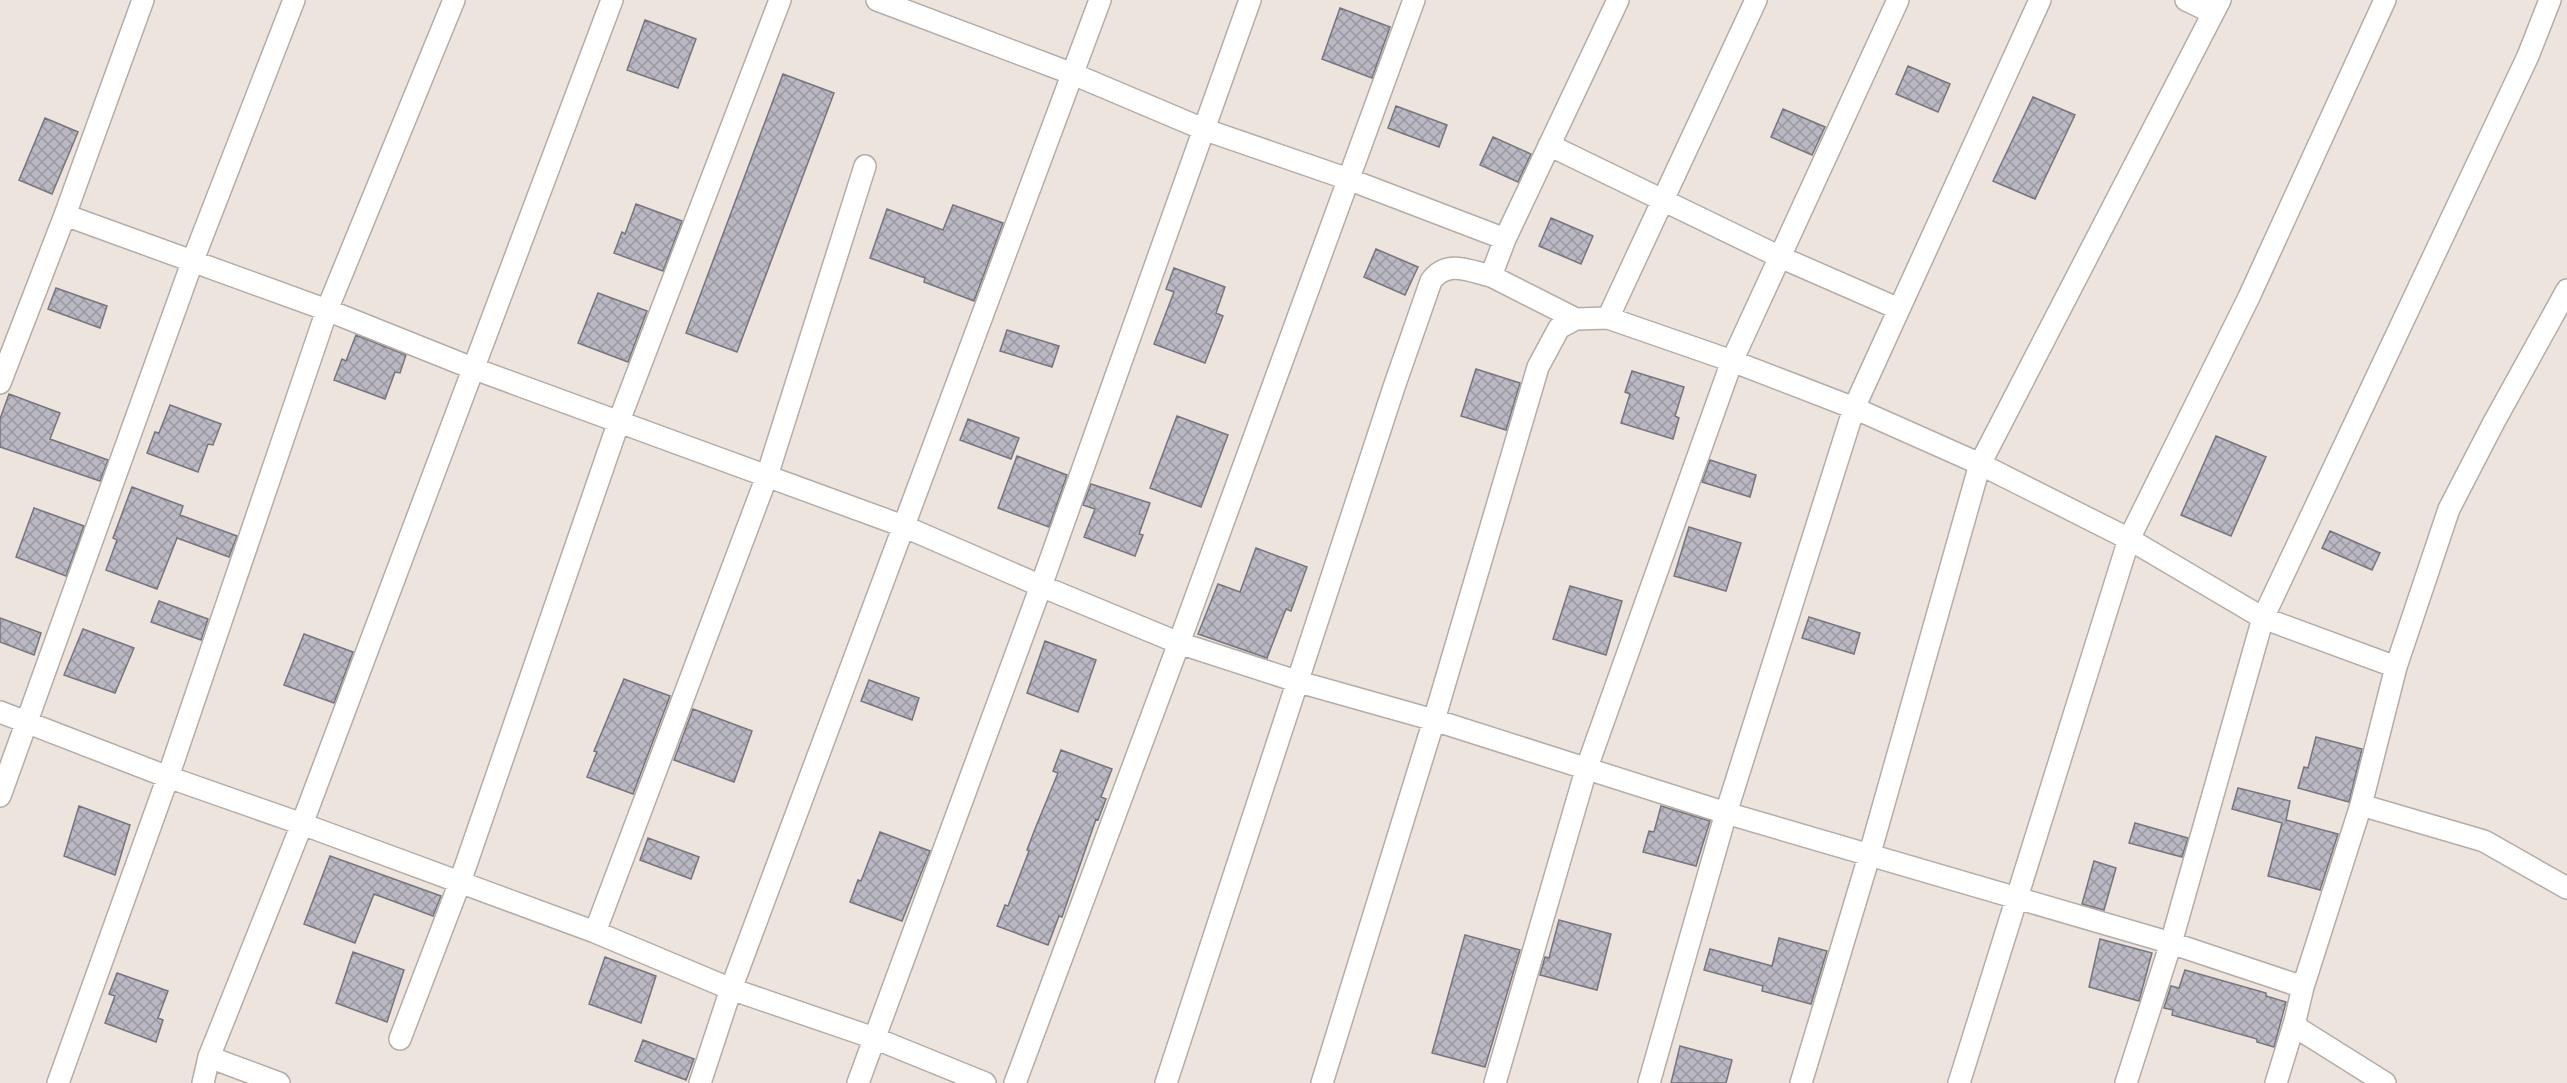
<svg xmlns="http://www.w3.org/2000/svg" width="2567" height="1083" font-family="'Fira Sans Condensed',sans-serif">
  <style>
    .building { fill: url(#building-cross-hatch); stroke: #76757e; stroke-width: 1.5 }
    .lines { fill: none; stroke-linecap: round; stroke-linejoin: round }
    .minor-casing { stroke: #b5aca6; stroke-width: 24 }
    .minor { stroke: #fff; stroke-width: 21 }
  </style>
  <defs>
    <pattern id="building-cross-hatch" width="8" height="8" patternUnits="userSpaceOnUse" patternTransform="scale(1.5)"><rect width="8" height="8" fill="#bab9c3"/><path d="M0 0l8 8M0 8l8-8" fill="none" stroke="#99979f"/></pattern>
  </defs>
  <rect width="100%" height="100%" fill="#eee4de"/>
  <!-- building -->
  <path class="building" d="M1340,8l50,19 -18,51 -50,-19z
    M645,20l51,19 -18,49 -51,-18z
    M1908,66l42,18 -12,28 -42,-18z
    M783,74l51,19 -97,259 -51,-19z
    M2033,97l42,18 -40,84 -42,-18z
    M1396,106l51,19 -8,22 -51,-19z
    M1783,109l42,18 -13,28 -41,-18z
    M45,118l33,14 -26,62 -33,-14z
    M1493,137l38,17 -13,28 -38,-17z
    M636,204l46,17 -19,50 -49,-18 8,-21 3,2z
    M953,205l50,18 -29,78 -50,-19 1,-4 -55,-20 17,-49 56,21z
    M1551,218l42,18 -12,28 -42,-18z
    M1376,249l42,18 -13,28 -41,-18z
    M1174,268l51,19 -9,26 7,3 -18,47 -51,-19 20,-52 -8,-3z
    M56,288l51,18 -7,22 -52,-19z
    M598,293l49,18 -19,51 -50,-19z
    M1007,330l52,16 -7,21 -52,-16z
    M356,335l50,20 -6,18 -5,-1 -10,27 -51,-19 8,-21 4,2z
    M1476,369l44,14 -14,47 -45,-14z
    M1632,371l52,16 -9,29 4,2 -6,21 -52,-16 9,-29 -5,-2z
    M9,394l51,19 -10,26 58,21 -8,21 -100,-34v-28z
    M170,405l51,19 -8,21 -5,-1 -10,28 -51,-19 8,-21 4,1z
    M1177,416l51,19 -27,72 -51,-19z
    M968,419l51,19 -8,21 -51,-19z
    M2216,436l50,21 -35,79 -50,-21z
    M1017,456l50,19 -18,52 -51,-19z
    M1710,460l46,15 -6,22 -48,-15z
    M1091,484l59,19 -11,31 4,1 -8,21 -51,-19 11,-28 -12,-4z
    M132,487l51,19 -3,9 57,21 -8,21 -52,-19 -20,51 -51,-19 11,-30 -4,-2z
    M34,508l50,18 -18,50 -50,-19z
    M1689,527l52,16 -15,48 -52,-15z
    M2330,531l50,22 -8,17 -50,-22z
    M1256,548l51,19 -16,44 -5,-2 -19,49 -69,-24 20,-50 22,8z
    M1570,586l52,15 -16,54 -53,-16z
    M159,601l49,18 -7,21 -50,-18z
    M1809,617l51,16 -6,21 -52,-16z
    M0,618l41,15 -7,22 -34,-13z
    M83,629l51,19 -19,45 -51,-18z
    M304,634l49,18 -19,51 -50,-18z
    M1045,641l51,19 -18,52 -51,-19z
    M624,679l46,17 -37,98 -46,-17 10,-25 -3,-1z
    M869,680l50,18 -7,22 -51,-19z
    M693,709l59,22 -18,51 -60,-22z
    M2316,737l46,12 -13,53 -51,-14 6,-21 4,1z
    M1061,750l51,19 -11,28 5,2 -8,21 -2,-1 -34,98 -3,-1 -11,29 -51,-19 8,-21 3,1 21,-55 -2,-1 8,-21 23,-56 -5,-2z
    M2238,788l52,13 -4,19 52,14 -18,56 -52,-14 14,-53 -50,-14z
    M79,806l51,19 -15,50 -51,-19z
    M1661,806l49,15 -14,45 -53,-14 6,-21 5,1z
    M2135,823l53,15 -6,19 -53,-14z
    M880,832l50,19 -28,70 -52,-19 8,-22 3,1z
    M648,838l51,19 -8,22 -51,-19z
    M330,856l111,40 -8,20 -59,-22 -19,49 -51,-19z
    M2094,861l22,7 -12,42 -22,-6z
    M1559,920l52,14 -14,56 -57,-15 5,-18 4,1z
    M1465,935l55,15 -35,117 -53,-14z
    M1779,938l48,13 -16,53 -49,-13 1,-5 -59,-16 6,-21 62,17z
    M2100,939l52,14 -13,48 -50,-14z
    M353,952l51,18 -17,52 -51,-19z
    M605,957l51,19 -15,47 -52,-19z
    M2185,970l81,23v3l20,6 -12,45 -17,-5v-3l-85,-24 1,-5 -9,-2 7,-22 8,2z
    M117,973l51,18 -10,27 5,2 -7,22 -51,-19 10,-27 -6,-2z
    M643,1040l51,19 -8,21 -51,-19z
    M1680,1046l52,14 -6,23h-55z"/>
  <g class="lines">
    <!-- minor casing -->
    <g class="minor-casing">
      <path id="minor" d="M877,0l196,74 130,55 145,50 157,60
        M2186,0l27,13
        M1549,145l231,112 119,52
        M65,215l262,95 145,58 431,158 138,60 138,57 120,39 135,38 292,93 445,130 132,44 -8,34 4,8 86,54
        M1608,318l148,-318
        M1576,319l-85,-43 14,-37 113,-239
        M0,383l65,-168 78,-215
        M0,712l168,65 134,47 293,108 136,57 143,49 111,45
        M0,796l193,-536 101,-260
        M2361,805l123,36 83,47
        M595,932l172,-456 98,-310
        M2303,987l58,-182 35,-138 53,-158 45,-87 73,-132
        M400,1039l60,-157 159,-461 161,-421
        M209,1057l70,26
        M58,1083l110,-306 159,-467 127,-310
        M203,1083l6,-26 93,-233 310,-824
        M700,1083l31,-94 369,-989
        M858,1083l183,-497 209,-586
        M1015,1083l164,-440 235,-643
        M1166,1083l228,-696 37,-106c16,-22 38,-10 60,-5
        M1322,1083l112,-363 104,-353 21,-39 17,-9 32,-1 124,43 122,47 126,56 149,75 134,79 133,49
        M1495,1083l91,-313 146,-409 166,-361
        M1649,1083l77,-270 128,-405 186,-408
        M1801,1083l69,-230 110,-389 240,-464
        M1959,1083l170,-544 120,-242 136,-297
        M2126,1083l45,-140 92,-325 265,-562 22,-56
        M2276,1083l19,-62"/>
    </g>
    <!-- minor -->
    <use href="#minor" class="minor"/>
  </g>
</svg>
